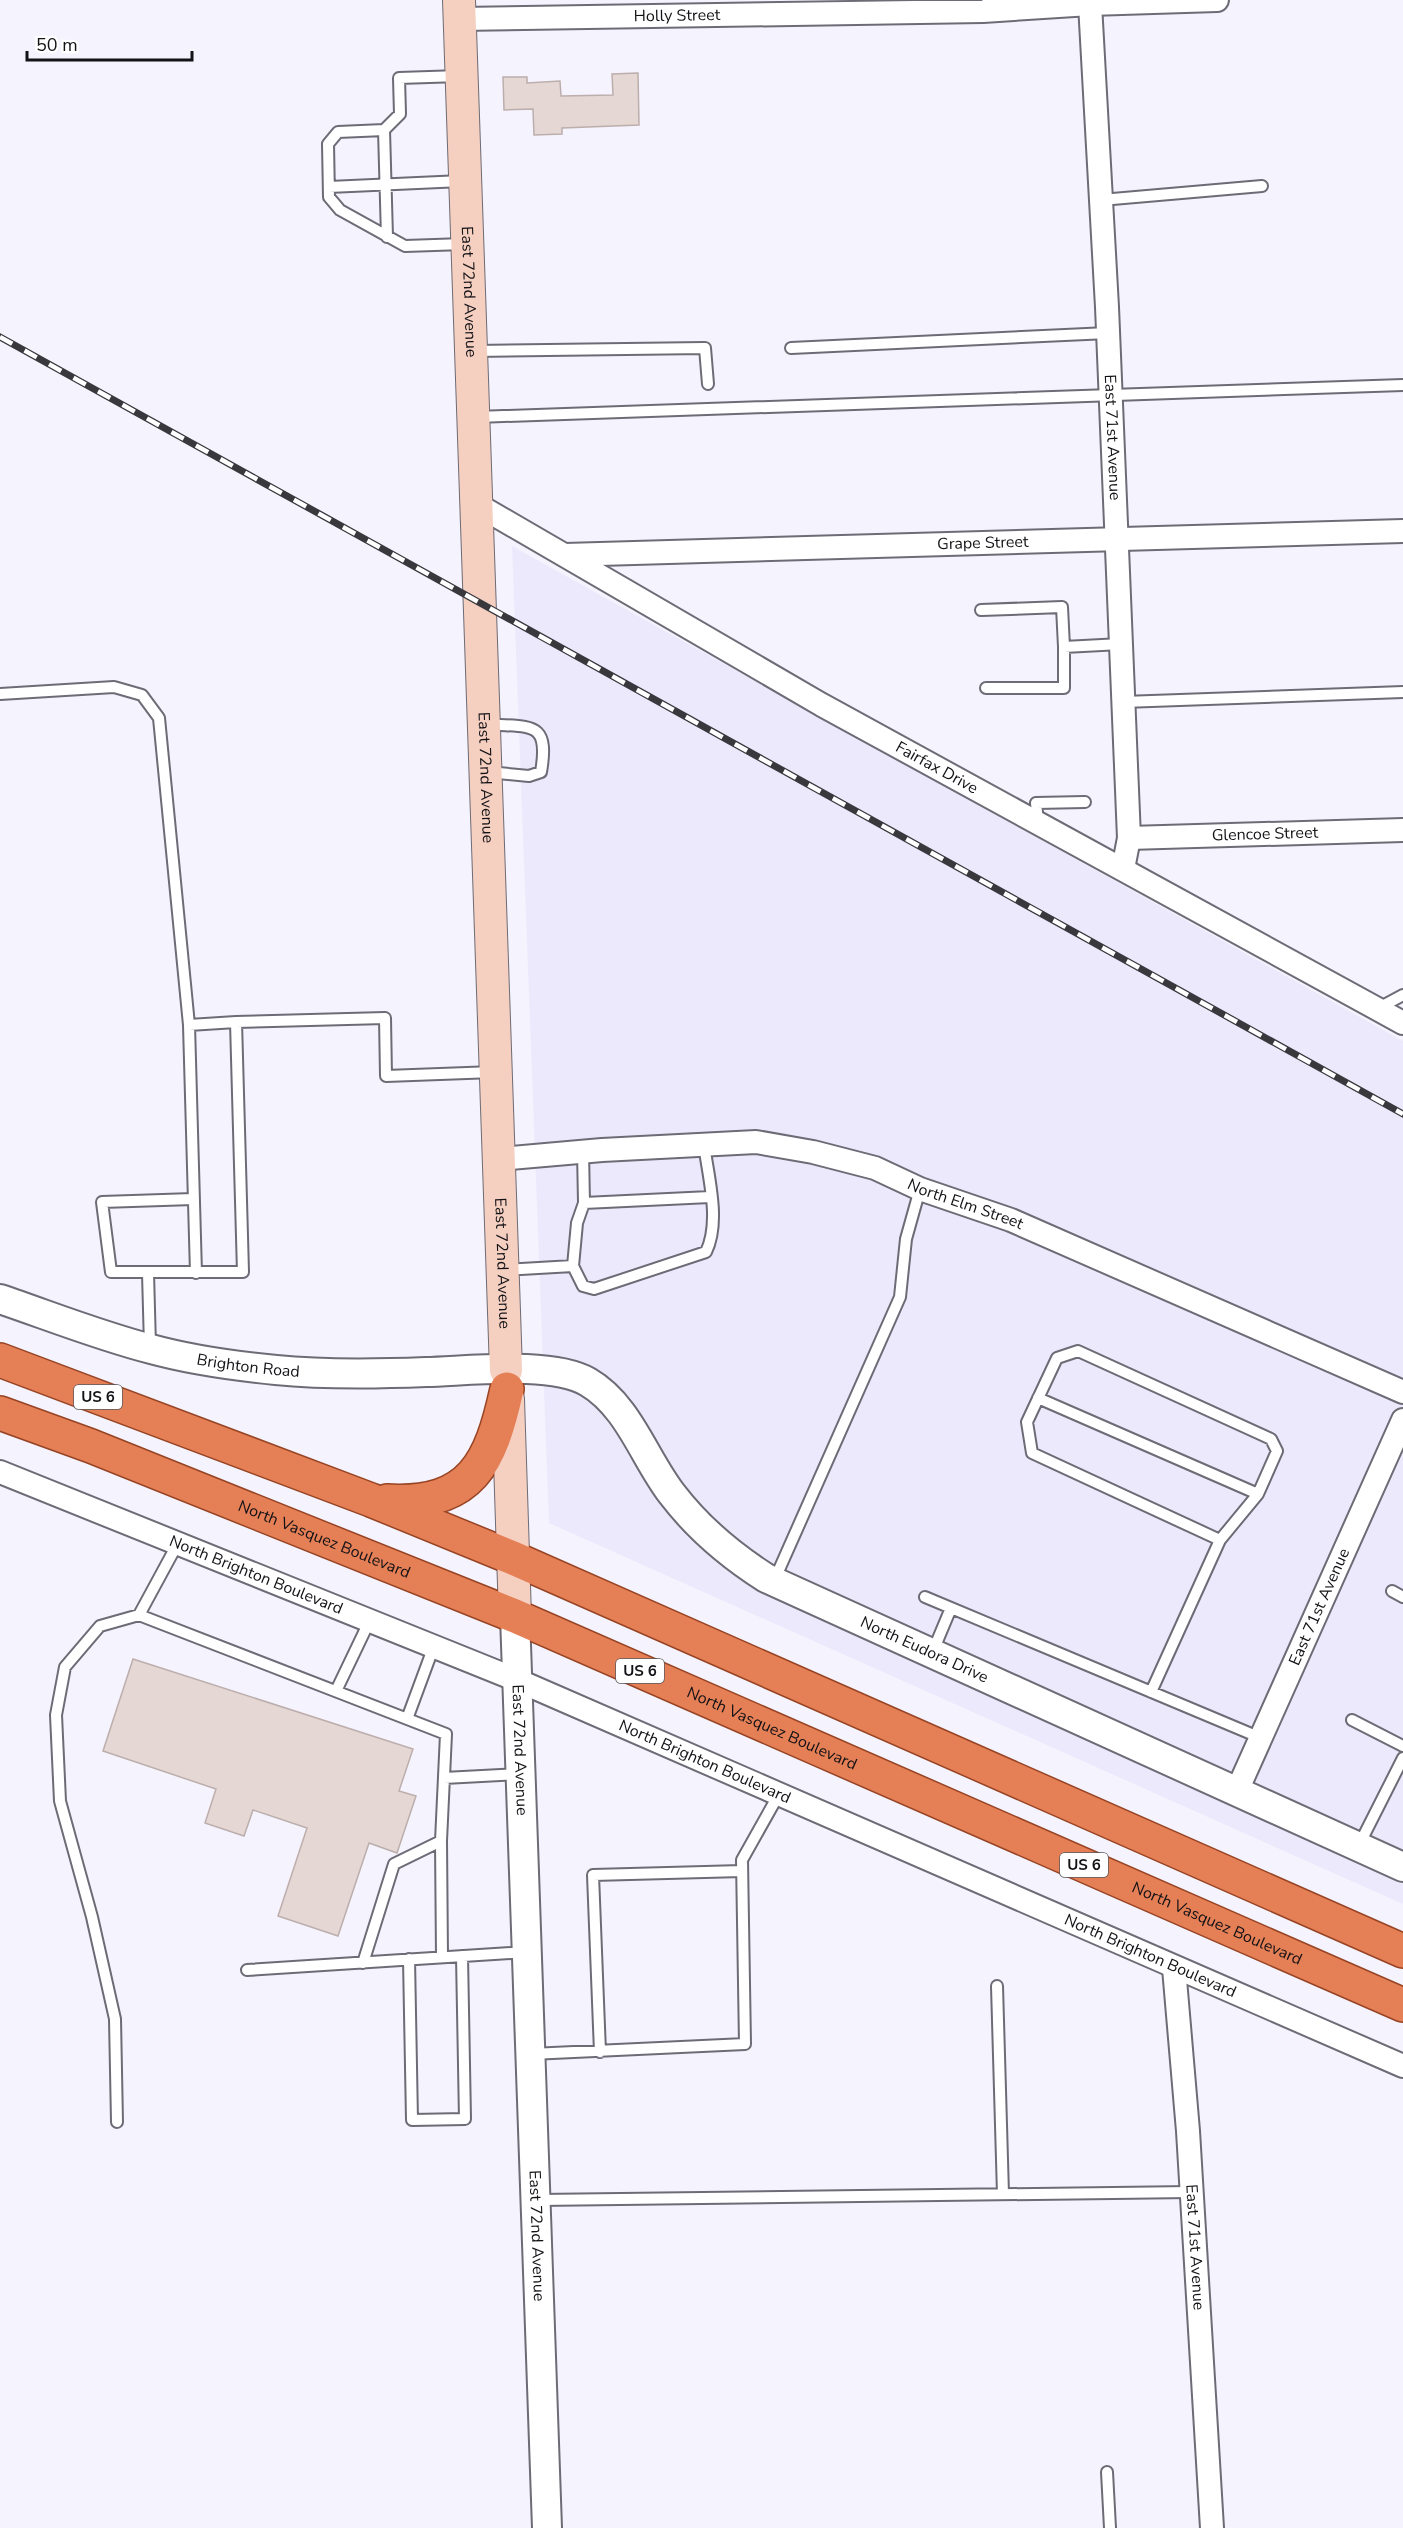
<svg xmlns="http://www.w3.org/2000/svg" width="1403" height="2528" font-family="'Nunito Sans',sans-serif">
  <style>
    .built { fill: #ede9fd }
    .building { fill: #e5d7d4; stroke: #bcaeac; stroke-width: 1.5 }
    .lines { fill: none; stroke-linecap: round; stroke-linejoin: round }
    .service-casing { stroke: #6d6b75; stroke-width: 14 }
    .minor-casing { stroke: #6d6b75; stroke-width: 26 }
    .tertiary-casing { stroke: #6d6b75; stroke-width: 32 }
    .secondary-casing { stroke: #6d6b75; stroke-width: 34 }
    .trunk-casing { stroke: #974424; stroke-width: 36 }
    .service { stroke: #fff; stroke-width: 10 }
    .minor { stroke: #fff; stroke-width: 22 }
    .tertiary { stroke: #fff; stroke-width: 28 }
    .secondary { stroke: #f5cfc0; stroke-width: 32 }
    .trunk { stroke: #e47f56; stroke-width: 33 }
    .rail-casing { stroke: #39383d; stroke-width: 7 }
    .rail { stroke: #fff; stroke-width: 4.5; stroke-dasharray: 14; stroke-linecap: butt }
    .labels { text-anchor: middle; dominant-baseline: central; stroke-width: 5; stroke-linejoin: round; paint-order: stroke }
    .shield { fill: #fff; stroke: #5a595c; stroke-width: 1.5 }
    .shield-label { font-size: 15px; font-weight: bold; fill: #131216 }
    .street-label { font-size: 16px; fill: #131216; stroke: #fff }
  </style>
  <rect width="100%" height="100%" fill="#f5f3fd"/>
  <!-- built -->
  <path class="built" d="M512,546l891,495v863l-854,-381z"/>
  <!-- building -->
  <path class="building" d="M638,73l1,52 -77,3v6l-28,1 -1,-26 -29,1 -1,-33h24v6l33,-2 1,15 52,-1 -1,-21z
    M133,1659l280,90 -14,42 17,5 -19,57 -28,-10 -31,93 -60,-20 29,-88 -54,-18 -9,26 -39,-13 11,-34 -113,-38z"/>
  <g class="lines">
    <!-- service casing -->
    <g class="service-casing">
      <path id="service" d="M460,76l-61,2 1,36 -16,16 -46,2 -10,12 1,53 11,13 65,36 59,-2
        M384,130l3,107
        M329,187l133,-6
        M1101,200l161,-14
        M791,348l317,-15
        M474,351l231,-3 3,36
        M477,417l926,-32
        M981,610l81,-3 2,40 57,-3
        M986,688h78v-41
        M0,694l114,-7 28,8 17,23 30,307
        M1123,702l280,-10
        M487,724c43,4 63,-5 54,48l-12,4 -41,-4
        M1038,822l-2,-19 49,-1
        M1377,1009l26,-14
        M236,1022l149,-4 1,58 108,-4
        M193,1199l-91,3 9,70h132l-7,-250 -47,3 7,248
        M584,1203l126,-6
        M573,1266l10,20 11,3 112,-37c15,-31 2,-75 -2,-108
        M504,1270l69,-4 4,-43 7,-20 -1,-52
        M148,1273l2,73
        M1078,1351l193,88 6,12 -19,43 -38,46 -188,-87 -5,-31 30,-64z
        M1038,1398l220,96
        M774,1581l126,-284 6,-58 14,-50
        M1392,1591l11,6
        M925,1597l336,141
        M139,1615l307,119 -5,107
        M933,1651l18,-43
        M336,1691l34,-71
        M1151,1692l69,-152
        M407,1719l27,-73
        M1352,1720l51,26
        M444,1778l74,-4
        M1359,1845l44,-87
        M409,1959l3,161 53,-1 -3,-163
        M363,1963l31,-99 47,-23 1,116
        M247,1970l279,-18
        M997,1986l6,208
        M600,2052l-7,-177 149,-4
        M531,2054l214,-10 -3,-184 37,-66
        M117,2122l-2,-103 -23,-102 -32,-116 -4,-86 9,-48 35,-41 39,-11 39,-72
        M538,2200l653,-8
        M1107,2472l3,56"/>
    </g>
    <!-- minor casing -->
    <g class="minor-casing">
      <g id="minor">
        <path id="s1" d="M1090,4l17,303 22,531 -6,31"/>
        <path id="s2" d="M459,19l524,-8 107,-7 127,-4"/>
        <path id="s3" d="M476,504l346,201 581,318"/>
        <path id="s4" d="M565,555l838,-24"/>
        <path id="s5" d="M1129,838l274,-8"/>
        <path id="s6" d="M499,1159l103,-9 154,-8 57,10 62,16 45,21 91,31 392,172"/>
        <path id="s7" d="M0,1472l517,208 886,386"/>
        <path id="s8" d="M1236,1793l167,-373"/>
        <path id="s9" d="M1174,1968l14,163 24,397"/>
      </g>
    </g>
    <!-- tertiary casing -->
    <g class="tertiary-casing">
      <g id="tertiary">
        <path id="s10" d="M0,1299c50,17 100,37 151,50 40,11 84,17 125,21 50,5 100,4 150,2 43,-1 125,-11 162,10 41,24 56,76 84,112 26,34 58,61 94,84l637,289"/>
        <path id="s11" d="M515,1616l32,912"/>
      </g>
    </g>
    <!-- secondary casing -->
    <g class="secondary-casing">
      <g id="secondary">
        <path id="s12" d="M459,0l47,1370"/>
        <path d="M508,1399l7,217"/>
      </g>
    </g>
    <!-- trunk casing -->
    <g class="trunk-casing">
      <g id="trunk">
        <path d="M0,1360l371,140 142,58 890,393"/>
        <path id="s13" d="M0,1413l91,33 424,170 888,389"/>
        <path d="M387,1501c85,5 104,-39 120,-112"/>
      </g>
    </g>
    <!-- service -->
    <use href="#service" class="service"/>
    <!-- minor -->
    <use href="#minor" class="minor"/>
    <!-- tertiary -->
    <use href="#tertiary" class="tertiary"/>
    <!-- secondary -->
    <use href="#secondary" class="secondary"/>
    <!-- trunk -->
    <use href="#trunk" class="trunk"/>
    <!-- rail casing -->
    <g class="rail-casing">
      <path id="rail" d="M0,337l1403,777"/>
    </g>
    <!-- rail -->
    <use href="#rail" class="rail"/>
  </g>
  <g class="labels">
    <!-- shield labels -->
    <g class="shield">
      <rect x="74" y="1385" width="48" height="24" rx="4.5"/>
      <rect x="616" y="1659" width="48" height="24" rx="4.5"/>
      <rect x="1060" y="1853" width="48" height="24" rx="4.5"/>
    </g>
    <g class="shield-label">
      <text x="98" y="1397">US 6</text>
      <text x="640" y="1671">US 6</text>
      <text x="1084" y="1865">US 6</text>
    </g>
    <!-- street labels -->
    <g class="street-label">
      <text stroke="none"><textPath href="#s2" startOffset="218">Holly Street</textPath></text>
      <text stroke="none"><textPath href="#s12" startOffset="292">East 72nd Avenue</textPath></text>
      <text stroke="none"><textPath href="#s1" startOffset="434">East 71st Avenue</textPath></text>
      <text stroke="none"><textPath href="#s4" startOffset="418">Grape Street</textPath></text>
      <text stroke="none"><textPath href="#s3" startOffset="531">Fairfax Drive</textPath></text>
      <text stroke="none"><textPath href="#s12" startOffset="778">East 72nd Avenue</textPath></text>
      <text stroke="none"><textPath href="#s5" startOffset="136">Glencoe Street</textPath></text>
      <text stroke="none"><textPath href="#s6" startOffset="477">North Elm Street</textPath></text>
      <text stroke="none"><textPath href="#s12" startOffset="1264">East 72nd Avenue</textPath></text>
      <text stroke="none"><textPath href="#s10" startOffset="258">Brighton Road</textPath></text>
      <text stroke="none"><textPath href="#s13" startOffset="348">North Vasquez Boulevard</textPath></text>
      <text stroke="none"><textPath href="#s7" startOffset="276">North Brighton Boulevard</textPath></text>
      <text stroke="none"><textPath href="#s8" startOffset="204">East 71st Avenue</textPath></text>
      <text stroke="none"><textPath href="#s10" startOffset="1042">North Eudora Drive</textPath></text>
      <text stroke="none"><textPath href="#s13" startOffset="834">North Vasquez Boulevard</textPath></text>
      <text stroke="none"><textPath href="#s11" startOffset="134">East 72nd Avenue</textPath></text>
      <text stroke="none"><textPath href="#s7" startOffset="762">North Brighton Boulevard</textPath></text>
      <text stroke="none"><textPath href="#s13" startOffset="1320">North Vasquez Boulevard</textPath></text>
      <text stroke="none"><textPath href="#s7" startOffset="1248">North Brighton Boulevard</textPath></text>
      <text stroke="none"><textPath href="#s11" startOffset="620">East 72nd Avenue</textPath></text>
      <text stroke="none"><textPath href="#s9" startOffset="280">East 71st Avenue</textPath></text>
    </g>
  </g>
  <!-- scale -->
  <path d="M27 51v9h165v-9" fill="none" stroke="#131216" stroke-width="3"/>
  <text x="36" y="51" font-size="18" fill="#131216" stroke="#ffffff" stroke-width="4.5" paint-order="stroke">50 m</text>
</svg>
